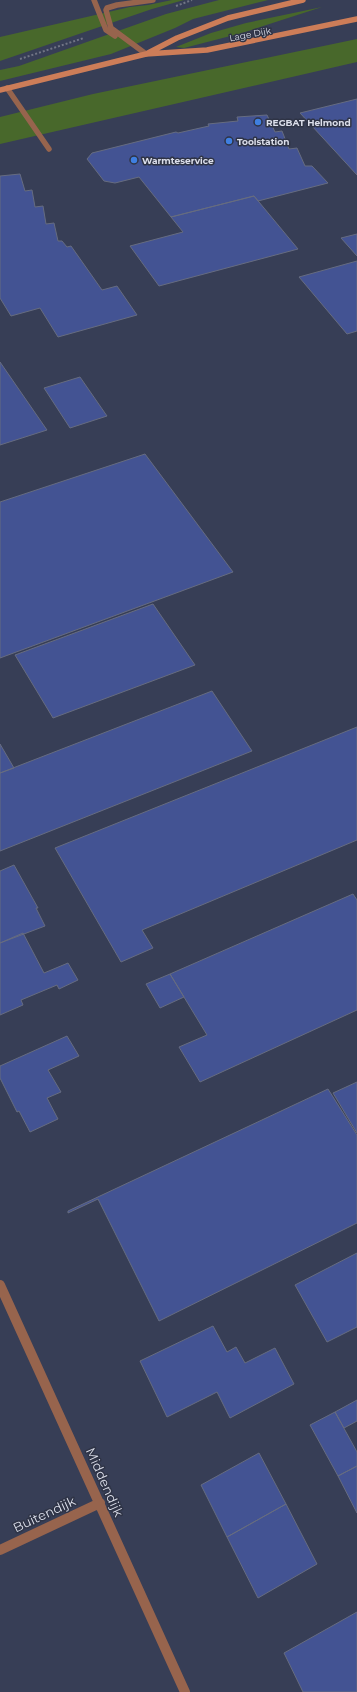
<svg xmlns="http://www.w3.org/2000/svg" width="357" height="1692" font-family="Montserrat,sans-serif">
  <style>
    .built { fill: #373e56 }
    .green { fill: #48682b }
    .building { fill: #435393; stroke: #666c80 }
    .lines { fill: none; stroke-linecap: round; stroke-linejoin: round }
    .path { stroke: #717585; stroke-width: 2; stroke-dasharray: 2 2; stroke-linecap: butt }
    .lane { stroke: #97644d; stroke-width: 5.5 }
    .street { stroke: #97644d; stroke-width: 10 }
    .secondary { stroke: #cd7d58; stroke-width: 5.5 }
    .shop-dot { fill: #3f7fe0; stroke: #2f3446; stroke-width: 1.5 }
    .labels { text-anchor: middle; dominant-baseline: central; stroke-width: 3; stroke-linejoin: round; paint-order: stroke }
    .far-street-label { font-size: 9px; fill: #dcdfeb; stroke: #2f3446 }
    .far-poi-label { font-size: 9px; font-weight: bold; fill: #dcdfeb; stroke: #2f3446; text-anchor: start }
    .near-street-label { font-size: 13px; fill: #dcdfeb; stroke: #2f3446 }
  </style>
  <rect width="100%" height="100%" fill="#2f3446"/>
  <!-- built -->
  <path class="built" d="M0,0h357v1692h-357z"/>
  <!-- green -->
  <path class="green" d="M172,0h12l-32,9 -152,52v-24l130,-30 18,-2z
    M219,0h49l-75,19 -18,9 -64,26 -111,27v-11l19,-4 147,-52z
    M322,7l-80,26 -58,15 -8,-1 35,-14 35,-10z
    M357,39v23l-357,82v-27l93,-23z"/>
  <!-- building -->
  <path class="building" d="M357,99v76l-57,-62z
    M267,115l8,17 7,-1 7,18 8,-1 8,18h7l16,17 -70,18 -4,-5 -83,21 -32,-40 -24,6 -11,-2 -17,-22 5,-6 84,-21 2,1 31,-7 -1,-2 30,-3 -1,-4z
    M20,174l5,17 7,-1 3,17 8,-1 3,18 8,-1 4,18h4l5,6 4,-1 31,44 15,-4 20,29 -79,22 -18,-29 -29,8 -11,-18v-122z
    M254,196l44,53 -139,37 -29,-40 53,-14 -12,-15z
    M357,234v22l-16,-18z
    M357,261v70l-10,3 -48,-57z
    M0,362l47,68 -47,15z
    M80,377l27,39 -37,12 -26,-40z
    M145,454l88,118 -233,86v-156z
    M153,604l42,61 -142,53 -38,-63z
    M212,691l40,60 -252,100v-78z
    M357,727v113l-215,90 11,18 -32,14 -66,-114z
    M0,744l14,24 -14,5z
    M14,865l24,43h-2l9,18 -45,17v-72z
    M353,894l4,6v110l-157,72 -21,-35 28,-12 -37,-61z
    M23,933l21,40 24,-10 10,17 -19,9 -2,-4 -36,15 2,5 -23,10v-72z
    M170,974l14,23 -24,11 -14,-24z
    M67,1036l12,20 -31,14 13,22 -14,6 11,21 -28,13 -11,-21 -2,1 -17,-34v-12z
    M357,1082v51l-24,-40z
    M328,1089l29,46v88l-198,98 -61,-122 -30,14v-2z
    M357,1253v74l-30,15 -32,-57z
    M213,1326l14,26 9,-5 9,16 30,-15 19,36 -64,34 -13,-26 -50,25 -27,-56z
    M357,1400v21l-13,7 -9,-16z
    M335,1412l22,40v14l-19,10 -28,-51z
    M259,1453l27,51 -59,33 -26,-52z
    M357,1466v47l-19,-37z
    M286,1504l31,60 -59,34 -31,-61z
    M357,1612v80h-54l-19,-39z"/>
  <g class="lines">
    <!-- path -->
    <path class="path" d="M176,6l16,-6
      M20,59l64,-21"/>
    <!-- lane -->
    <path class="lane" d="M94,0l12,30 9,6
      M146,54l-35,-26 -5,-18 1,-2 10,-3 36,-5
      M7,88l42,61"/>
    <!-- street -->
    <path class="street" d="M0,1285l185,407
      M0,1550l100,-47"/>
    <!-- secondary -->
    <path class="secondary" d="M148,53l29,-15 51,-20 75,-18
      M0,90l146,-36 61,-4 150,-31"/>
  </g>
  <!-- markers -->
  <g class="shop-dot">
    <circle cx="258" cy="122" r="4"/>
    <circle cx="229" cy="141" r="4"/>
    <circle cx="134" cy="160" r="4"/>
  </g>
  <g class="labels">
    <!-- far-street labels -->
    <g class="far-street-label">
      <text transform="translate(250 34) rotate(-11)">Lage Dijk</text>
    </g>
    <!-- far-poi labels -->
    <g class="far-poi-label">
      <text x="266" y="122">REGBAT Helmond</text>
      <text x="237" y="141">Toolstation</text>
      <text x="142" y="160">Warmteservice</text>
    </g>
    <!-- near-street labels -->
    <g class="near-street-label">
      <text transform="translate(105 1482) rotate(66)">Middendijk</text>
      <text transform="translate(44 1514) rotate(-25)">Buitendijk</text>
    </g>
  </g>
</svg>
